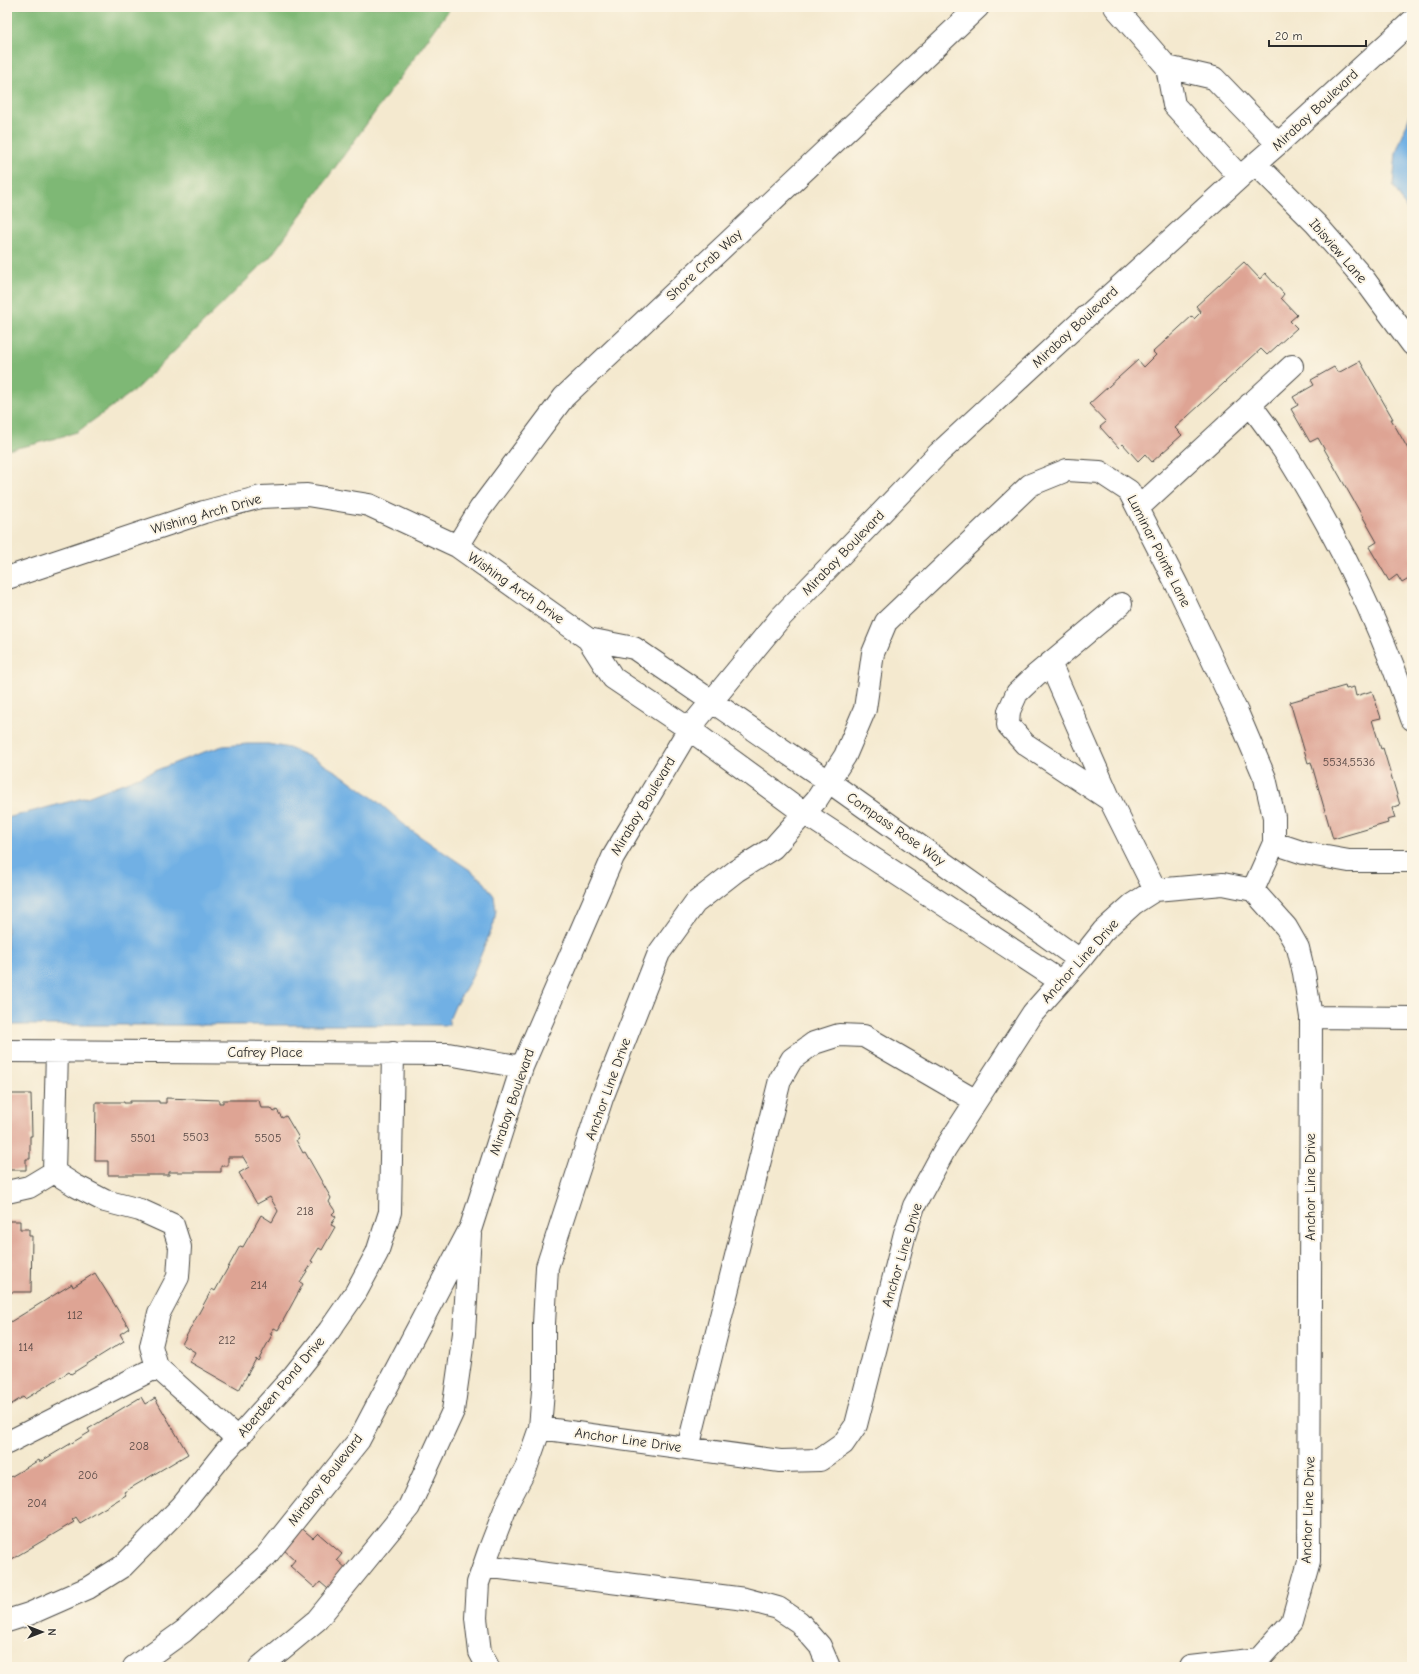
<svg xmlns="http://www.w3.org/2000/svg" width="1419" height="1674" font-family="'Comic Neue',sans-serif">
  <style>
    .forest { fill: #7eb875; stroke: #547250 }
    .water { fill: #71b0e4; stroke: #4e6e88 }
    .building { fill: #dea494 }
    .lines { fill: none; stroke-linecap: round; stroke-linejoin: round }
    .minor-casing { stroke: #494844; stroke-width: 24 }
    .minor { stroke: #fff; stroke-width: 22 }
    .labels { text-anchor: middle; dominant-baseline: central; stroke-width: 4; stroke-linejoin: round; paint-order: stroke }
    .number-label { font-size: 12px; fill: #584945 }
    .street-label { font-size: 14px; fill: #2b2b2b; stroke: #fcf5e5 }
  </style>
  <rect width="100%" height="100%" fill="#fcf5e5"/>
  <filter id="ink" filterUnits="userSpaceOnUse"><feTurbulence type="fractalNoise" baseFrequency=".025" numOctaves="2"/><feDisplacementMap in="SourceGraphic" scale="8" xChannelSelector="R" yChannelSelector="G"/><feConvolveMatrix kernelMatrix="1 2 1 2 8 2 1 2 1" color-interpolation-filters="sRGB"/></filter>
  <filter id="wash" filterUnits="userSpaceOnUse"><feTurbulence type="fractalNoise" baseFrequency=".012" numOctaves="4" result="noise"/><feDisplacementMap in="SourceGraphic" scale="16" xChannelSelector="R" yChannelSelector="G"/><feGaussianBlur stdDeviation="0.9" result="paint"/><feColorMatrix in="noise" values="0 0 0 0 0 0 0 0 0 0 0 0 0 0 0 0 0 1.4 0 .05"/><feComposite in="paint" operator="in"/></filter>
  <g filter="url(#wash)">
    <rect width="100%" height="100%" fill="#f4e9cf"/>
    <!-- forest -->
    <path class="forest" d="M7,7h444l-180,249 -136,134 -58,42 -42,12 -28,6z"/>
    <!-- water -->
    <path class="water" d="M1412,110v108l-19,-33 3,-32z
      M248,744h20l21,4 26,11 28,17 34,25 32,28 61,41 14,12 10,14 2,14 -2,13 -23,56 -16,27 -6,14v5h-442v-207l80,-21 111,-43 25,-8z"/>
    <g id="blocks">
      <!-- building -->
      <path class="building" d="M1244,262l16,17 5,-6 19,21 -3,4 16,17 -7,6 7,7 -30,27 -6,-6 -86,79 7,7 -30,27 -7,-8 -7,7 -15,-17 -4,4 -19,-21 6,-5 -17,-18 49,-44 6,7 12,-12 -3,-3 39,-36 2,3 7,-7 -5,-6z
        M1360,361l33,58h-2l21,37 -2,1 2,3v117l-10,6 -5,-8 -8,6 -20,-34 8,-5 -59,-104 -8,4 -19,-33 7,-4 -5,-8 21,-12 -3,-5 23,-13 4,6z
        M1345,686l1,3 8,-2 2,9 16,-5 9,27 -9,2 9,29 2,-1 17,57 -8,3 3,10 -8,2 1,3 -55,16 -22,-77 -3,1 -18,-61z
        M7,1094h24l1,42h-2v23h-4v11h-19z
        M166,1098l53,2v3h4v-3h36l2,8h10l3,4 3,-2 5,8 4,-2 13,22 -3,2 7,13 2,-1 26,46 -2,4 6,9 -3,3 4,3 -5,8 4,2 -13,23 -3,-2 -8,13 2,1 -13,20 3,2 -25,46 -4,-2 -4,6 2,1 -14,26 -2,-2 -17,31 -49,-28 5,-10 -13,-8 30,-55 3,2 25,-45 3,1 18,-32 11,7 6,-11 -8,-14 -13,7 -18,-31 10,-6 -6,-10h-15v9h-7v6h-52v3h-61v-14h-13l1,-59h28v1h6v-2h29v2h7z
        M7,1221h13v8h9v7h3l-1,56h-24z
        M95,1273l34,55 -9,6 4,7 -53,33 -2,-2 -44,27 -2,-2 -16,10v-83l65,-40 1,3z
        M141,1397l4,7 10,-6 33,56 -64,38 2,3 -46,28 -4,-6 -4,3 2,2 -67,40v-83l32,-19 1,2 50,-30 -2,-3z
        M290,1518l23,20 5,-5 24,21 -5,6 23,21 -17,21 -23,-20 -5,6 -25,-22 5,-6 -23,-21z"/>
    </g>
  </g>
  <g filter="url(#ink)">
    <use href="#blocks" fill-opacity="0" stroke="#494844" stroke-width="1"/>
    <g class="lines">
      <!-- minor casing -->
      <g class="minor-casing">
        <path id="minor" d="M1115,7l52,60
          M1256,164l60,60 48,55 48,65
          M1240,177l-66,-72 -7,-38 47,11 64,66
          M1250,404c12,17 25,33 36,50 52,83 95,172 126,265
          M1138,508l154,-142
          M457,546l23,-37 84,-112 414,-390
          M7,578l197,-66 57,-15 46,-2 62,10 88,41 131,93
          M1050,663l60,137 45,90
          M1110,800l-85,-56 -17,-19 1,-14 8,-18 19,-18 85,-71
          M1274,843l30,10 45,8h63
          M1060,981l-256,-168 -115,-84 -76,-51 -25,-39 46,9 194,133 252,179
          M1311,1017l101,1
          M7,1051l441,3 74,13
          M57,1051l-3,121 22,14 29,15 35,9 33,15 7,22 -2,30 -19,36 -8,33 6,21 81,72
          M7,1192l22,-5 25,-15
          M540,1428l240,33 40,-1 23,-16 13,-19 49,-192 9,-27 31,-57 88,-136 47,-53 23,-29 30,-27 22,-14 68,-6 30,6 33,37 12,21 6,25 7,44 -2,544 -17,61 -33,37 -69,8
          M7,1443l150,-76
          M688,1448l92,-368 12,-21 22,-16 25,-8 25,1 112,65
          M484,1566l261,33 33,9 21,14 21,24 9,21
          M7,1621l22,-7 59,-26 35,-22 58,-59 44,-55 69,-77 35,-44 27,-39 21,-39 13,-41 3,-159
          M134,1667l50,-36 82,-75 93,-116 112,-213 51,-160 91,-210 76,-128 92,-112 158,-164 147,-136 154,-140 38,-33 134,-123
          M260,1667l57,-47 92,-113 44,-96 11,-78 6,-99
          M488,1667l-8,-15 -4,-34 2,-35 11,-32 19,-49 18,-34 14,-40 4,-49v-55l3,-57 55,-169 57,-145 36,-50 41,-32 37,-23 44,-49 28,-43 20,-47 8,-56 13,-31 144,-137 37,-15 33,2 29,19 49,96 59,125 28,66 9,39v26l-21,47"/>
      </g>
      <!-- minor -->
      <use href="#minor" class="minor"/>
    </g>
  </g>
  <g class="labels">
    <!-- number labels -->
    <g class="number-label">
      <text x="1349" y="762">5534,5536</text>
      <text x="196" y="1137">5503</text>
      <text x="143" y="1138">5501</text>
      <text x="268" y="1138">5505</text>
      <text x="305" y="1211">218</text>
      <text x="259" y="1285">214</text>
      <text x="75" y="1315">112</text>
      <text x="227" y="1340">212</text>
      <text x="26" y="1347">114</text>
      <text x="139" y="1446">208</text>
      <text x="88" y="1475">206</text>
      <text x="37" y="1503">204</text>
    </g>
    <!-- street labels -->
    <g class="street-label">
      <text transform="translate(1315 110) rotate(-43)">Mirabay Boulevard</text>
      <text transform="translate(1338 251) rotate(49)">Ibisview Lane</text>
      <text transform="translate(704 265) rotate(-43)">Shore Crab Way</text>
      <text transform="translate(1075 327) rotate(-43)">Mirabay Boulevard</text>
      <text transform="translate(206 514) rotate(-16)">Wishing Arch Drive</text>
      <text transform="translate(1159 551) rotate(63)">Luminar Pointe Lane</text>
      <text transform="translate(843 553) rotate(-46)">Mirabay Boulevard</text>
      <text transform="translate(516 588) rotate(35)">Wishing Arch Drive</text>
      <text transform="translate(643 806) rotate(-59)">Mirabay Boulevard</text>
      <text transform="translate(896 829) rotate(35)">Compass Rose Way</text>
      <text transform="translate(1080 961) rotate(-48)">Anchor Line Drive</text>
      <text x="265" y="1052">Cafrey Place</text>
      <text transform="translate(608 1089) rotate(-70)">Anchor Line Drive</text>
      <text transform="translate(512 1102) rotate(-71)">Mirabay Boulevard</text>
      <text transform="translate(1310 1187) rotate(-90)">Anchor Line Drive</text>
      <text transform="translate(902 1255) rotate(-73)">Anchor Line Drive</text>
      <text transform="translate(281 1387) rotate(-50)">Aberdeen Pond Drive</text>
      <text transform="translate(628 1440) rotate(8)">Anchor Line Drive</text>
      <text transform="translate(325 1480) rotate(-52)">Mirabay Boulevard</text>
      <text transform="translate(1308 1510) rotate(-88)">Anchor Line Drive</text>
    </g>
  </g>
  <!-- margin -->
  <rect width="1419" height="1674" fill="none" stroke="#fcf5e5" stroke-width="24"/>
  <!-- north arrow -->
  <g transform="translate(42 1632) rotate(90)" stroke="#fcf5e5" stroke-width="3" paint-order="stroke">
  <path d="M0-3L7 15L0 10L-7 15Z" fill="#2b2b2b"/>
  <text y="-6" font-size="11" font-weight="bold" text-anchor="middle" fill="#2b2b2b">N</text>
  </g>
  <!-- scale -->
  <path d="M1269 40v6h97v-6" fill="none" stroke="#2b2b2b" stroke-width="2"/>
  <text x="1275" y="40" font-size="12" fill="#2b2b2b" stroke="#fcf5e5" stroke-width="3" paint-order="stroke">20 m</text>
</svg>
